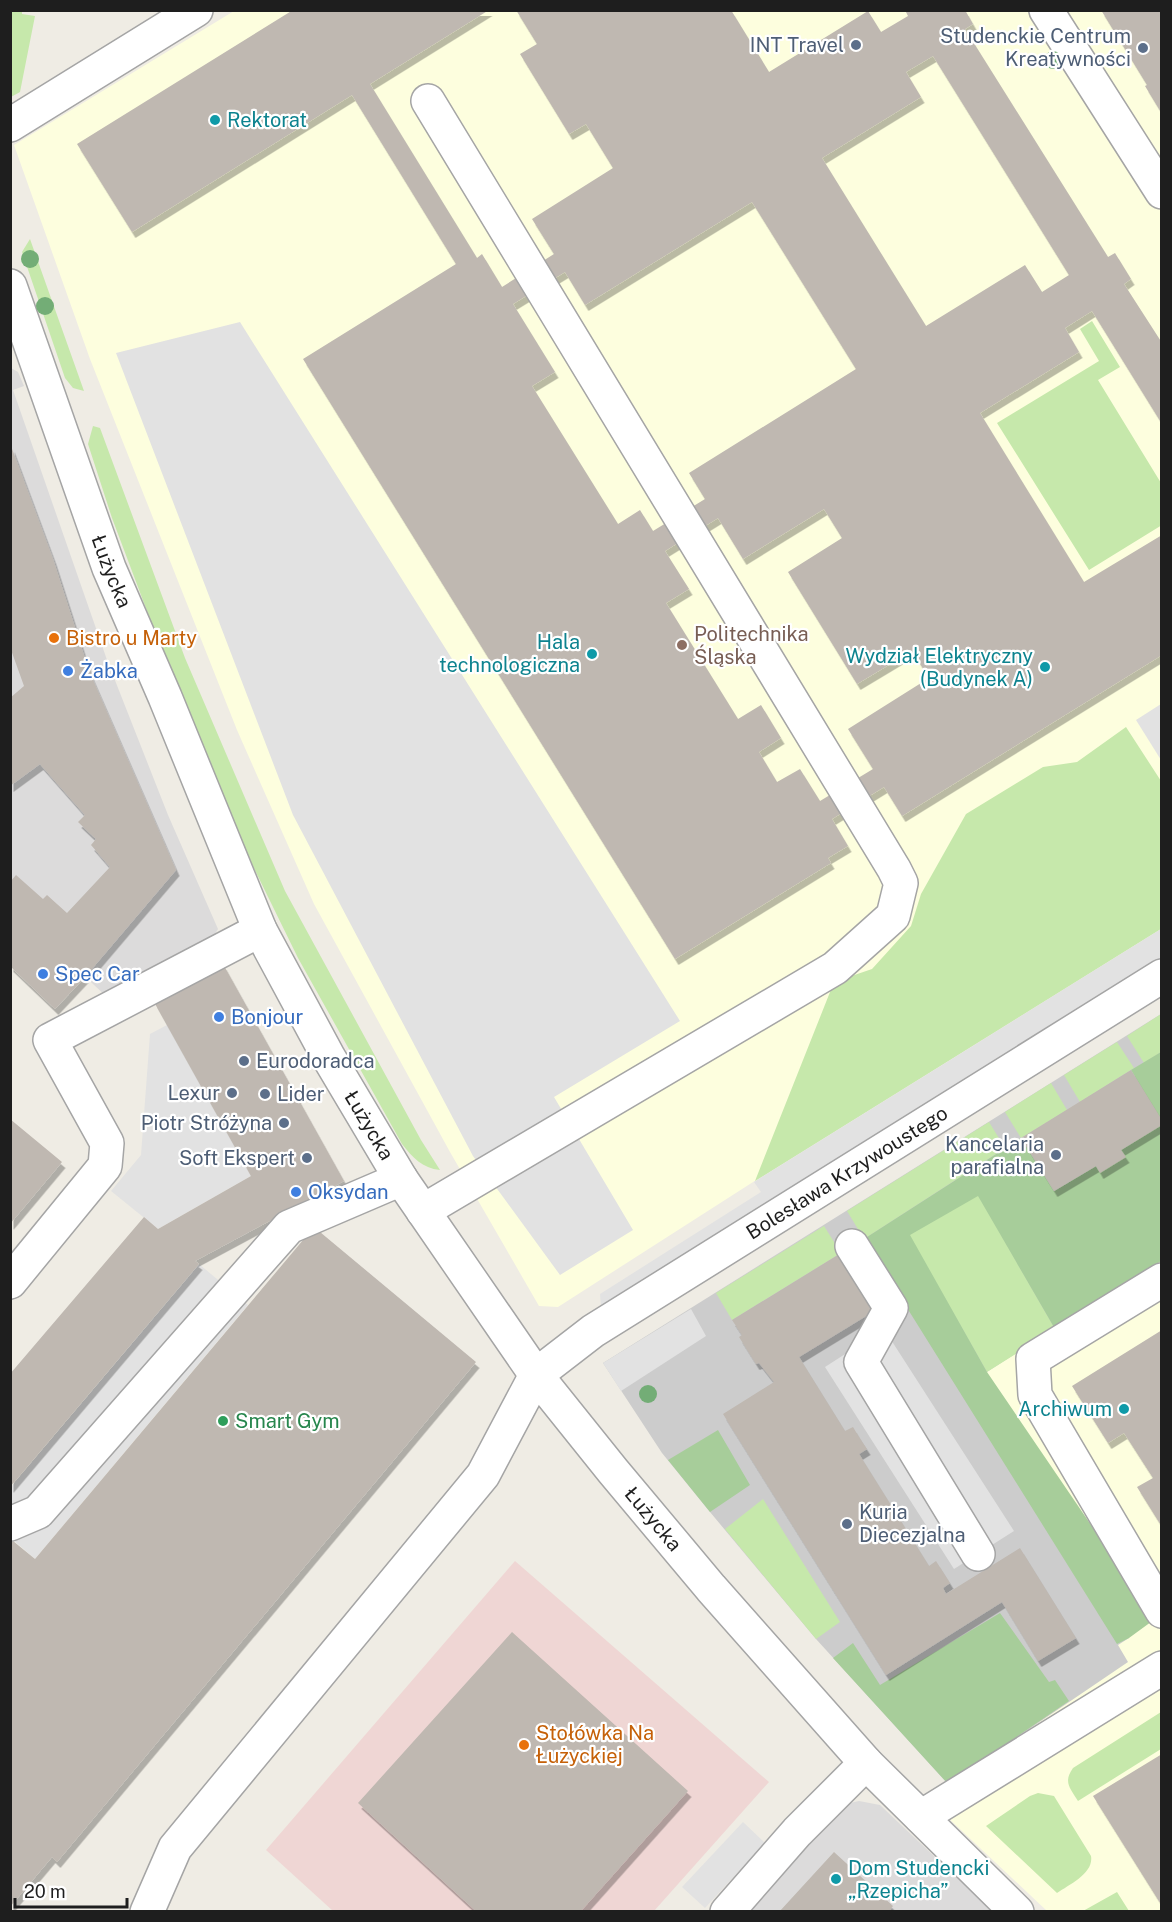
<svg xmlns="http://www.w3.org/2000/svg" width="1172" height="1922" font-family="'Public Sans',sans-serif">
  <style>
    .residential { fill: #dcdbdb }
    .commercial { fill: #efd6d4 }
    .education { fill: #fdfede }
    .religious { fill: #ccc }
    .grass { fill: #c6e8ab }
    .forest { fill: #a7cd9a }
    .parking { fill: #e2e2e2 }
    .building { fill: #bfb8b1; fill-rule: evenodd; filter: url(#shadow) }
    .lines { fill: none; stroke-linecap: round; stroke-linejoin: round }
    .minor-casing { stroke: #a5a5a5; stroke-width: 36 }
    .minor { stroke: #fff; stroke-width: 33 }
    .tree { fill: #73ad76 }
    .service-dot { fill: #5c6f8a; stroke: #fff; stroke-width: 2 }
    .culture-dot { fill: #0f9aa8; stroke: #fff; stroke-width: 2 }
    .food-dot { fill: #e8710a; stroke: #fff; stroke-width: 2 }
    .education-dot { fill: #8d6e63; stroke: #fff; stroke-width: 2 }
    .shop-dot { fill: #3f7fe0; stroke: #fff; stroke-width: 2 }
    .leisure-dot { fill: #2e9e5b; stroke: #fff; stroke-width: 2 }
    .labels { text-anchor: middle; dominant-baseline: central; stroke-width: 4.5; stroke-linejoin: round; paint-order: stroke }
    .service-label { font-size: 20px; fill: #4e5e75; stroke: #fff; text-anchor: end }
    .culture-label { font-size: 20px; fill: #0d838f; stroke: #fff; text-anchor: end }
    .street-label { font-size: 20px; fill: #1e1e1e; stroke: #fff }
    .education-label { font-size: 20px; fill: #785e54; stroke: #fff; text-anchor: start }
    .food-label { font-size: 20px; fill: #c56008; stroke: #fff; text-anchor: start }
    .shop-label { font-size: 20px; fill: #366cbe; stroke: #fff; text-anchor: start }
    .leisure-label { font-size: 20px; fill: #27864d; stroke: #fff; text-anchor: start }
  </style>
  <defs>
    <filter id="shadow"><feDropShadow dx="3.5" dy="6" stdDeviation="0" flood-color="#0004"/></filter>
  </defs>
  <rect width="100%" height="100%" fill="#efece4"/>
  <!-- residential -->
  <path class="residential" d="M11,368l7,4 6,14 -11,4 94,270 61,155 50,114 -3,5 -106,65 -98,-92z
    M859,1801l21,4 112,106 -246,1 93,-101 11,-8z"/>
  <!-- commercial -->
  <path class="commercial" d="M515,1561l254,221 -115,129h-321l-67,-61z"/>
  <!-- education -->
  <path class="education" d="M234,11h927v918l-355,219 -248,159 -19,-1 -89,-154 -136,-248 -77,-174 -147,-371 -76,-214z
    M1161,1261v650h-114l-120,-113 190,-154 12,-6 -158,-256z"/>
  <!-- religious -->
  <path class="religious" d="M1161,1014v247l-190,121 158,256 -11,7 10,17 -180,122 -132,-145 -106,-127 -48,-59 -59,-90z"/>
  <!-- grass -->
  <path class="grass" d="M11,10l11,1v3l13,2 -15,76 -9,5z
    M30,239l54,152 -11,-3 -8,-10 -43,-126z
    M1092,321l28,46 -22,13 63,103 1,42 -73,45 -92,-147 102,-62 -19,-32z
    M93,426l7,2 85,230 100,233 136,249 19,30c-18,-2 -27,-12 -38,-26l-104,-186 -52,-106 -55,-124 -79,-210 -24,-74z
    M1126,727l35,54v148l-406,252 79,-199 38,-13 39,-43 10,-32 45,-80 77,-47 34,-5z
    M1161,1014v38l-17,11 -17,-27z
    M1117,1042l17,26 -54,34 -16,-27z
    M1051,1083l16,27 -46,28 -16,-26z
    M989,1122l16,26 -141,91 -17,-28z
    M978,1195l77,134 -68,43 -78,-137z
    M824,1226l17,27 -109,67 -16,-27z
    M763,1499l77,123 -24,17 -91,-110z
    M1161,1712v37l-83,52c-8,-13 -15,-19 -5,-33z
    M1038,1793l16,3 37,60c3,17 -21,28 -34,37l-71,-67 44,-30z
    M1117,1892l12,19h-46z"/>
  <!-- forest -->
  <path class="forest" d="M1161,1052v68l-30,-50z
    M1161,1125v136l-106,68 -77,-133 -68,39 77,137 168,247 -26,19 -12,6 -253,-405 157,-101 33,53 42,-25 4,6 25,-15 -4,-7z
    M718,1430l32,55 -40,27 -42,-52z
    M1000,1613l49,69 6,-2 14,21 -121,83 -115,-126 20,-15 27,42z"/>
  <!-- parking -->
  <path class="parking" d="M240,322l440,699 -126,76 79,133 -73,45 -87,-119 -180,-341 -177,-462z
    M1161,704v56l-25,-40z
    M1161,929v31l-560,348 -1,-14 161,-102 -7,-10z
    M167,1025l84,151 -93,53 -47,-38 30,-36 9,-121z
    M199,1264l49,41 -213,254 -24,-21v-51z
    M691,1309l15,27 -85,55 -18,-28z
    M884,1329l130,202 -60,38 -129,-202z
    M743,1822l22,21 -60,65 -23,-21z"/>
  <!-- building -->
  <path class="building" d="M293,10h196l-119,74 107,174 5,-4 20,33 52,-33 -22,-35 81,-51 -27,-44 -17,10 -49,-80 17,-10 -21,-34h215l38,62 99,-61 13,21 27,-16 -3,-6h60l8,14 -8,5 143,228 7,-4 16,26 -7,5 38,59v81l-70,-113 -27,17 14,24 -99,61 104,169 78,-47v120l-260,161 -18,-29 -52,32 16,27 -20,12 3,5 -156,96 -372,-600 153,-95 -104,-169 -220,137 -55,-88zM933,56l136,219 -27,17 -17,-27 -99,61 -104,-168 99,-61 -15,-25zM752,202l104,167 -167,104 16,26 -52,32 -13,-21 -22,14 -86,-138 23,-14 -42,-68 52,-32 20,33zM824,509l18,29 -54,34 69,112 55,-33 17,27 -81,51 25,40 -53,32 -20,-32 -23,13 -18,-30 22,-14 -20,-33 -23,14 -72,-116 23,-14 -24,-38 53,-33 25,41z
    M1101,10h61v104l-17,-28 2,-1z
    M11,446l42,113 36,112 87,199 -91,107 -30,32 -45,-43v-84l6,-7 27,24 4,-4 20,18 43,-46 -19,-22 5,-6 -18,-17 7,-7 -45,-51 -30,22v-88l14,-12 -14,-39z
    M223,964l121,217 -149,80 4,3 -189,223v-113l134,-157 14,12 93,-53 -97,-174z
    M1131,1070l31,50v5l-41,25 5,7 -26,16 -4,-7 -42,25 -33,-53z
    M10,1119l52,43 -52,62z
    M314,1227l162,135 -419,500 -5,-5 -42,50v-363l3,-3 22,18z
    M841,1253l35,57 -77,47 46,74 8,-4 6,10 8,12 -8,5 70,112 7,-5 14,22 -7,5 3,6 74,-46 56,90 -38,23 -36,-59 -116,73 -163,-261 51,-32 -15,-19 -3,1 -17,-27 3,-2 -10,-15z
    M1162,1330v197l-25,-40 16,-9 -29,-45 -16,10 -36,-57z
    M512,1632l176,159 -108,121h-103l-119,-109z
    M1162,1754v152l-69,-110z
    M834,1852l59,54 -5,6h-109z"/>
  <g class="lines">
    <!-- minor casing -->
    <g class="minor-casing">
      <g id="minor">
        <path d="M1046,10l116,182"/>
        <path d="M10,125l186,-115"/>
        <path id="s1" d="M10,286l99,282 56,129 95,233 69,128 72,121 135,196 77,96 98,117 155,175 151,149"/>
        <path d="M423,1211l412,-243 58,-52 8,-33 -7,-14 -466,-768"/>
        <path d="M852,1246l39,62 -30,54 117,192"/>
        <path d="M1162,1280l-129,79 2,36 127,216"/>
        <path d="M10,1282l95,-116 2,-23 -57,-103 210,-110"/>
        <path d="M10,1524l28,-12 251,-285 112,-48"/>
        <path d="M921,1817l241,-149"/>
        <path id="s2" d="M147,1912l28,-64 308,-373 53,-100 57,-44 569,-355"/>
        <path d="M727,1912l70,-80 69,-69"/>
      </g>
    </g>
    <!-- minor -->
    <use href="#minor" class="minor"/>
  </g>
  <!-- trees -->
  <g class="tree">
    <circle cx="1053" cy="60" r="9"/>
    <circle cx="30" cy="259" r="9"/>
    <circle cx="45" cy="306" r="9"/>
    <circle cx="648" cy="1394" r="9"/>
  </g>
  <!-- markers -->
  <g class="service-dot">
    <circle cx="856" cy="45" r="6"/>
    <circle cx="1143" cy="48" r="6"/>
    <circle cx="244" cy="1061" r="6"/>
    <circle cx="232" cy="1093" r="6"/>
    <circle cx="265" cy="1094" r="6"/>
    <circle cx="284" cy="1123" r="6"/>
    <circle cx="1056" cy="1155" r="6"/>
    <circle cx="307" cy="1158" r="6"/>
    <circle cx="847" cy="1524" r="6"/>
  </g>
  <g class="culture-dot">
    <circle cx="215" cy="120" r="6"/>
    <circle cx="592" cy="654" r="6"/>
    <circle cx="1045" cy="667" r="6"/>
    <circle cx="1124" cy="1409" r="6"/>
    <circle cx="836" cy="1879" r="6"/>
  </g>
  <g class="food-dot">
    <circle cx="54" cy="638" r="6"/>
    <circle cx="524" cy="1745" r="6"/>
  </g>
  <circle class="education-dot" cx="682" cy="645" r="6"/>
  <g class="shop-dot">
    <circle cx="68" cy="671" r="6"/>
    <circle cx="43" cy="974" r="6"/>
    <circle cx="219" cy="1017" r="6"/>
    <circle cx="296" cy="1192" r="6"/>
  </g>
  <circle class="leisure-dot" cx="223" cy="1421" r="6"/>
  <g class="labels">
    <!-- service labels -->
    <g class="service-label">
      <text x="1131" y="36">Studenckie Centrum<tspan x="1131" dy="23">Kreatywności</tspan></text>
      <text x="844" y="45">INT Travel</text>
      <text x="256" y="1061" text-anchor="start">Eurodoradca</text>
      <text x="220" y="1093">Lexur</text>
      <text x="277" y="1094" text-anchor="start">Lider</text>
      <text x="272" y="1123">Piotr Stróżyna</text>
      <text x="1044" y="1144">Kancelaria<tspan x="1044" dy="23">parafialna</tspan></text>
      <text x="295" y="1158">Soft Ekspert</text>
      <text x="859" y="1512" text-anchor="start">Kuria<tspan x="859" dy="23">Diecezjalna</tspan></text>
    </g>
    <!-- culture labels -->
    <g class="culture-label">
      <text x="227" y="120" text-anchor="start">Rektorat</text>
      <text x="580" y="642">Hala<tspan x="580" dy="23">technologiczna</tspan></text>
      <text x="1033" y="656">Wydział Elektryczny<tspan x="1033" dy="23">(Budynek A)</tspan></text>
      <text x="1112" y="1409">Archiwum</text>
      <text x="848" y="1868" text-anchor="start">Dom Studencki<tspan x="848" dy="23">„Rzepicha”</tspan></text>
    </g>
    <!-- street labels -->
    <g class="street-label">
      <text stroke="none"><textPath href="#s1" startOffset="303">Łużycka</textPath></text>
      <text stroke="none"><textPath href="#s1" startOffset="915">Łużycka</textPath></text>
      <text stroke="none"><textPath href="#s2" startOffset="1038">Bolesława Krzywoustego</textPath></text>
      <text stroke="none"><textPath href="#s1" startOffset="1401">Łużycka</textPath></text>
    </g>
    <!-- education labels -->
    <g class="education-label">
      <text x="694" y="634">Politechnika<tspan x="694" dy="23">Śląska</tspan></text>
    </g>
    <!-- food labels -->
    <g class="food-label">
      <text x="66" y="638">Bistro u Marty</text>
      <text x="536" y="1733">Stołówka Na<tspan x="536" dy="23">Łużyckiej</tspan></text>
    </g>
    <!-- shop labels -->
    <g class="shop-label">
      <text x="80" y="671">Żabka</text>
      <text x="55" y="974">Spec Car</text>
      <text x="231" y="1017">Bonjour</text>
      <text x="308" y="1192">Oksydan</text>
    </g>
    <!-- leisure labels -->
    <g class="leisure-label">
      <text x="235" y="1421">Smart Gym</text>
    </g>
  </g>
  <!-- border -->
  <rect width="1172" height="1922" fill="none" stroke="#1e1e1e" stroke-width="24"/>
  <!-- scale -->
  <path d="M15 1898v9h112v-9" fill="none" stroke="#1e1e1e" stroke-width="3"/>
  <text x="24" y="1898" font-size="18" fill="#1e1e1e" stroke="#ffffff" stroke-width="4.5" paint-order="stroke">20 m</text>
</svg>
